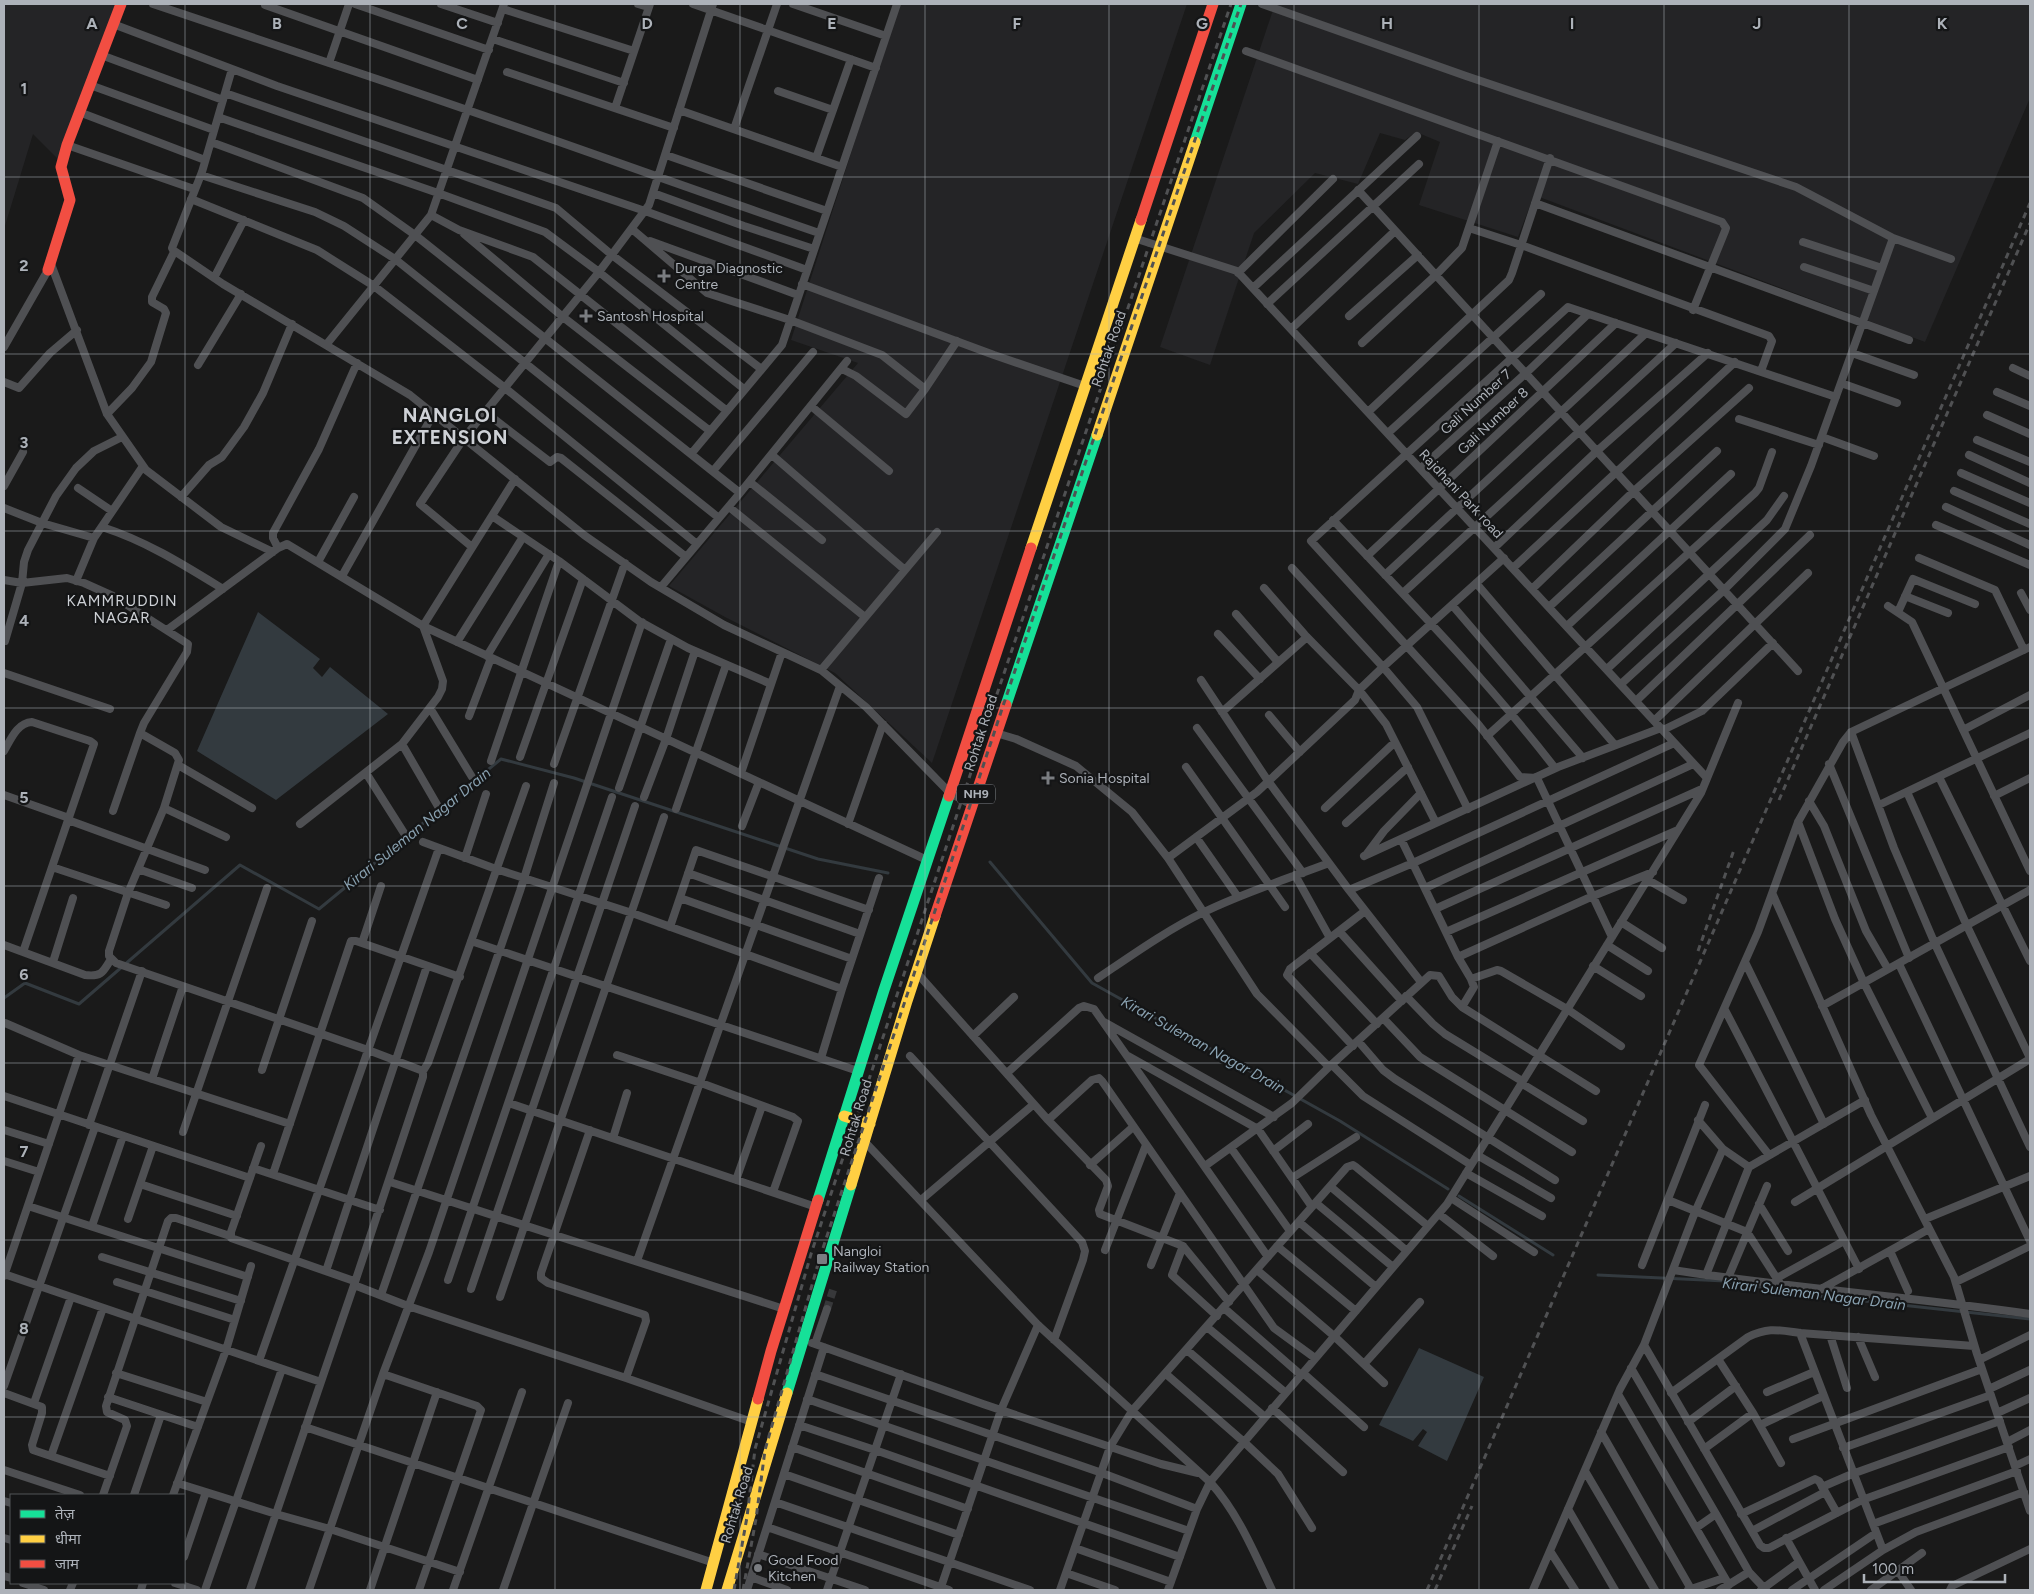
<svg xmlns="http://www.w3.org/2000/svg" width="2034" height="1594" font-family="Figtree,'Noto Sans Devanagari',sans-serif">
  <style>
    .built { fill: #242426 }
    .water { fill: #333a3f }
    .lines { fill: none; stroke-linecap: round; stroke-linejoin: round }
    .stream { stroke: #333a3f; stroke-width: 3 }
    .street-tunnel { stroke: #37383a; stroke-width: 8; stroke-dasharray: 8 4; stroke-linecap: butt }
    .street { stroke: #4f5053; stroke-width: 8 }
    .fast { stroke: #16e098; stroke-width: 11 }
    .slow { stroke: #ffcf43; stroke-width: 11 }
    .jam { stroke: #f24e42; stroke-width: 11 }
    .rail { stroke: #505153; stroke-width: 3; stroke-dasharray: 6 5; stroke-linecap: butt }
    .grid { fill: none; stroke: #adb2b9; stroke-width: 1; stroke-opacity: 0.55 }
    .poi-dot { fill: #7a7d81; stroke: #141516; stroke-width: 2 }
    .labels { text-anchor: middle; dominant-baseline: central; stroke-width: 4.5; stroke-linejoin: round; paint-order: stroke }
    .shield { fill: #141516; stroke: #7f8388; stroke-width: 1 }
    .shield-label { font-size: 12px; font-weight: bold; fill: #adb2b9 }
    .poi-label { font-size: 14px; fill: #adb2b9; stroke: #141516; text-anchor: start }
    .street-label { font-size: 14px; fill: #adb2b9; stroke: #141516 }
    .neighbourhood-label { font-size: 15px; letter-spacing: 1px; fill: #ced1d6; stroke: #141516 }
    .water-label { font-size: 15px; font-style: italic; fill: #89a1b0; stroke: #141516 }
    .district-label { font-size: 19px; font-weight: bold; letter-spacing: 1px; fill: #ced1d6; stroke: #141516 }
    .grid-label { font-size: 16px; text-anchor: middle; font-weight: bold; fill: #adb2b9; stroke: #141516; stroke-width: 4.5; stroke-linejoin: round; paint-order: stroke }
  </style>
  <rect width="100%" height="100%" fill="#1a1a1a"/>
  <!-- built -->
  <path class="built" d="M4,4h113l-59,155 -25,-25 -29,95z
    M899,4h288l-255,759 -97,-90 -110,-56 -56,-31 189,-223 -67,-23z
    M1275,4h755v94l-105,244 -391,-147 -16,42 -99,-32 21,-63 -24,-10 -11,8 -25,-7 -22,51 -43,-11 -61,60 -44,132 -50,-18z"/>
  <!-- water -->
  <path class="water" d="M258,612l62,47 -7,9 9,9 8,-10 58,47 -112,86 -79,-49z
    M1419,1348l65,29 -37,84 -29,-15 9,-14 -4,-3 -10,12 -34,-16z"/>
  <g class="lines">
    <!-- stream -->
    <path class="stream" d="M990,862l102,121 248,138 108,68
      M4,998l21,-15 54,21 161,-139 79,44 182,-150 73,19 244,81 70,14
      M1459,1196l94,59
      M1598,1275l127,6 75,13 230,25"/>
    <!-- street-tunnel -->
    <path class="street-tunnel" d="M827,1309l7,-22"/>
    <!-- street -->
    <path class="street" d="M153,4l176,59 20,-59
      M355,4l134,46
      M441,4l57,19
      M638,4l10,3
      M693,4l183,64
      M793,4l93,32
      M1262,4l204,72 330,111 97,51 58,21
      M265,5l213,75
      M503,9l131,42
      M113,24l164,62 368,125 162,59
      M493,39l131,44
      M1246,51l476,171 4,6 -1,3 -32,79
      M101,55l122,45
      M329,63c164,54 327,114 490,170
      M232,69l-30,103 -30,76 1,2 50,34 187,111 174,140 67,47 73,43 97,45 45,37 84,86 22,12
      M507,72l167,56
      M90,85l124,45
      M778,91l55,19
      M225,93l331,115 56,47 148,113
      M615,108l35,-104
      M679,110l163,57
      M79,112l126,48
      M218,117l220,76 107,39 54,40 145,117
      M734,129l43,-125
      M211,142l152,56 52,37 325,258
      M67,145l127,44
      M666,155l161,56
      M816,158l35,-99
      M201,175l114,37 29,14 51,33 324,259
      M1358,190l440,481
      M653,193l91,33 70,23
      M191,199l126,51 57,36 131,102 192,156
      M1535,203l374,137
      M431,215l28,15 74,27 194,154
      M1469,228l52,17 248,91 3,5 -11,30
      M632,229l75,64 83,27 92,35 43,34
      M464,234l99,83 147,114
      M1134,238l103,33 470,507
      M650,241l148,54
      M1803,242l79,26
      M51,264l56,150 39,56 75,57 52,25
      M1804,267l70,24
      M1238,273l95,-94
      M214,278l30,-58
      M802,284l192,71 91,31
      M1253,288l164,-152
      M1267,304l152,-140
      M1349,316l69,-61
      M1291,329l104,-98
      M1362,343l74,-68 26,-27 36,-107
      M326,345l105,-130 73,-211
      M4,347l44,-77
      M1852,353l62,22
      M198,365l43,-71
      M2013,368l17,8
      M842,369l14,7 50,38 19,-25 32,-48
      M4,382l15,6 31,-35 27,-23
      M1841,383l56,20
      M1997,392l33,14
      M811,406l78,65
      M485,412l65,50 7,-5 4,1 125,99
      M1368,412l141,-132 3,-7 38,-115
      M107,414l25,-26 19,-26 15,-49 -2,-4 -12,-7v-5l22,-45
      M1987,415l43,19
      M1739,419l80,26
      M1388,433l153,-139
      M1822,437l52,19
      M1977,440l53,22
      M691,454l91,-109 115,-341
      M772,455l133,115
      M1969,455l61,28
      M1421,468l105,-95 62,-59
      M713,471l100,-119
      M1961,473l69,30
      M750,482l72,58
      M4,486l19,-34
      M78,488l34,23
      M1954,491l76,33
      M181,497l28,-32 13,-8 22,-30 19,-34 29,-69
      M729,507l136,110
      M1946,507l84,38
      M4,508l38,15 52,15
      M492,516l67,45 80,60 49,27 83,36
      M1333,520c77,81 154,160 222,248
      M1936,525l94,40
      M102,527c44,14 82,38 121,62
      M472,547l-52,-43 44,-66 135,-166 50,-67 64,-201
      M278,548l-5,-10v-5l46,-84 38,-86
      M1494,548l103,-97 111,-98
      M1367,556l249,-233
      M1919,558l76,32 29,60
      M318,562l36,-65
      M1292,568l91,99 34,40 51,102
      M1513,568l222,-206
      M1385,575l260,-241
      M342,576l92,-163
      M4,580l18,3 45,-5 17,5 29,13 75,48 -1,8 -43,71 -4,10 35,20 4,7 -15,48 -36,85 -19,58v5l7,7 252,87 55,21v6l-69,208 54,21 218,72 126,44
      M76,581l18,-43 49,-72
      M1476,583l139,162
      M661,587l79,-94 107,-132
      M1264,588l41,47 54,55 27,34 50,99
      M1532,589l102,-98 115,-103
      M1403,593l273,-250
      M2021,593l9,17
      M1905,596l43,17
      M1452,605l131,153
      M1888,606l24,16 118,249
      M1549,607l168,-156
      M1898,612l15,-33 62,25
      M1236,614l42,48
      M1567,626l164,-152
      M167,630l111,-82 9,-4 136,82 504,234
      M1218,634l42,45
      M5,641l17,-58 2,-21 4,-12 28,-54 20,-28 18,-17 28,-14
      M457,642l66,-105
      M487,656l62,-102
      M1607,669l160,-149 17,-24
      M821,670l116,-138
      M4,673l106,36
      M1201,680l67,101 81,109 72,92
      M1621,684l103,-94 61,-61 26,-63 82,-228
      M1636,701l174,-166
      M430,708l42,69
      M1222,712l85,-75
      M1269,715l31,37
      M469,716l22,-58
      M1654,721l154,-148
      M1197,728l106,145
      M1663,730l39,-19 71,-68
      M1963,730l67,-35
      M1851,732l43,116 41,96 95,203
      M996,733l20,6 60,27 56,46 36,46 89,136 72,73
      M1487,736l268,-243 4,-5 13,-36
      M402,744l37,64
      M4,751c7,-12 13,-28 28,-29l58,19 4,3 -71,208
      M520,757l63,-178
      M491,761l68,-200
      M554,764l71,-201
      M1829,764l80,194
      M178,765l74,43
      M1186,767l99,140
      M366,773l38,60
      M741,773l41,-121
      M1939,777l91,184
      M619,788l52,-149
      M1907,792l60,134 63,132
      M4,795l65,23
      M1994,796l36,-18
      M644,797l22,-58 29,-88
      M1809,801l15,25 42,105 22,38
      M1879,805l151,-72
      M164,808l62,29
      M1325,808l70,-66
      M676,809l50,-144
      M113,811l27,-78
      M68,820l137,50
      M1798,822l37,97 29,64 68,135
      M1346,823l62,-56
      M300,824l102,-80 36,-47 4,-8 1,-8 -20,-55 92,-147
      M848,824l35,-100
      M742,826l17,-44
      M1196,837l42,60
      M1401,839l157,-72 103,-39
      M423,842l73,27 136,44 210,76 -21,69
      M1366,855l18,-24 37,-38
      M1364,856l37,-17 57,118 13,22 26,-9 4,1 66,38 54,37
      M465,858l21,-64
      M1168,858l89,-66 98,-92 4,-10 24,-23 121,-109
      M52,867l114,38
      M138,869l54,19
      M688,873l172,61
      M1295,875l35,63
      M1648,880l35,20
      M1425,888l268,-124
      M1349,890l64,-27 261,-120
      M1773,895l98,220 83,162 23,77 53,157
      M680,898l172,61
      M1435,909l267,-120
      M1621,922l41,26
      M670,927l26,-77 173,60
      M1339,931l63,70
      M1446,932l232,-102
      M1612,937l-75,-159 -17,-1 -42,-53 -167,-183 257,-234 268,90
      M471,941l387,130
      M362,943l19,-57
      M4,945l81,30c17,2 18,-3 26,-16
      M1607,945l41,26
      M1310,953l67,71
      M1458,957l135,-61 60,-24
      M53,962l20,-64
      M1745,962l79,162
      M1899,964l131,277
      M1593,966l48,30
      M917,973l131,147 58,60 2,6 -9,24 1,4 83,32 46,56
      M1098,978c34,-23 69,-48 106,-66 41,-20 83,-33 125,-49
      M842,989l37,-111
      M1406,996l27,28 12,10 77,47
      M1822,1006l208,-116
      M1462,1007l12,-20 -3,-8
      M1725,1010l134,259
      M1383,1018l37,39 152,95
      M1104,1022l170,95
      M5,1023l74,32 211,69
      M973,1036l41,-39
      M1358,1041l25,29 12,9 160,101
      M1353,1046l-66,-71 3,-6 75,-58
      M617,1055l84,28 92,34 5,4 -25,71
      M910,1056l172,186 3,9 -2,9 -29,80
      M1128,1056l130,73 54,78
      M1332,1065l31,31 108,69
      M262,1070l50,-149
      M423,1071l5,-8 98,-277
      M1007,1073l72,-65 5,-2 10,3 174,248
      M152,1079l31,-93
      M1521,1083l62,38
      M4,1096l246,82
      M509,1103l307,104
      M1048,1120l44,-40 7,-2 3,3 172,247 41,30
      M89,1125l53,-154
      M4,1130l45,14
      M590,1130l-49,143v5l7,5 97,32 1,6 -20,57
      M183,1132l84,-244
      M613,1138l14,-45
      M864,1141l174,184 172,157c28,31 44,70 62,108
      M261,1146l-30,86v6l123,43
      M1231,1148l59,83
      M1723,1149l26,18
      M1273,1151l35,-27
      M1477,1155l74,43
      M1769,1155l-70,-90 59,-133 40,-110 45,-80 8,-10 179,-85
      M4,1161l35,11
      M1090,1165l43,-38
      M1205,1166l87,-63 37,-36 101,-92 9,1 13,21 10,10 134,84
      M253,1168l127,42
      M1466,1173l76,43
      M273,1174l78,-233h5l104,36
      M1292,1178l64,-41
      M736,1180l26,-74
      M390,1182l394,127
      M140,1184l97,32
      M1331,1187l76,64
      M1451,1198l83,54
      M921,1200l113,-96
      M1668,1200l79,32 34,53
      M1795,1202l235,-143
      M1316,1203l77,64
      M1759,1204l29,47
      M28,1206l220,71
      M1439,1214l54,42
      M128,1219l25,-73
      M1925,1219l105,-43
      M1299,1222l77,65
      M92,1226l31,-90
      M1183,1246l-11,29 45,41
      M1277,1246l79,65
      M1105,1250l41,-105
      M1890,1251l18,40
      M102,1257l139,44
      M637,1261l203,-575
      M1151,1265l29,-72
      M1642,1265l63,-160
      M1257,1270l77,66 50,47
      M1673,1270c119,18 238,27 357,44
      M326,1271l101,-305
      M4,1274l317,108
      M1706,1275l43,-108 116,-67
      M4,1276l75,-221
      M1728,1278l39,-92
      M1777,1278l67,-37
      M448,1280l164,-483
      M117,1282l118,38
      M1956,1282l74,-36
      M471,1289l164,-483
      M1821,1289l108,-60
      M381,1295l139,-404 34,-108
      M500,1297l164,-480
      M1224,1308l77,67
      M1207,1327l79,66
      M1800,1333l83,217
      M1830,1335l17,53
      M1858,1337l17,40
      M812,1343l3,1 12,-35
      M815,1344l168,60 178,60 37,9
      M1644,1345l116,200 4,3h5l93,-48 147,-53
      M1187,1350l78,67
      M1718,1359l35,54 28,50
      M1979,1360l51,-25
      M259,1361l180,-513
      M1364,1364l56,-62
      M1631,1368l85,146
      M116,1373l91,29
      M1303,1373l61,54
      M383,1374l94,32 4,4 -62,180
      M815,1374l287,99 95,36
      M1166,1374l78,68 34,32 34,54
      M4,1386l91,-259
      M1989,1389l41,-19
      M1767,1392l47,-20
      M4,1393l38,14v6l-10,32 1,5 77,26
      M1671,1393l77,-56c20,-10 30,-7 52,-4l174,13
      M1618,1394l111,191
      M108,1397l90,30
      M807,1399l382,132
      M34,1403l37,-106
      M1272,1408l71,64
      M1997,1413l33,-15
      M1688,1422l48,-36
      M799,1425l76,25 305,107
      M1760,1425l63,-29
      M305,1427l409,136
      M1601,1432l90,157
      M1793,1439l189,-70
      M2007,1442l23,-12
      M792,1447l176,62
      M1843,1448l148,-53
      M1704,1449l49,-36
      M51,1456l52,-148
      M2015,1466l15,-7
      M4,1470l76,25
      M1585,1471l70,119
      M784,1474l175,61
      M177,1483l99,31 54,15 130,43
      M1822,1487l30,-13 148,-53
      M103,1495l24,-69 -2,-6 -18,-8 -1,-6 62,-185 3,-3h5l54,18
      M134,1495l27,-80
      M173,1495l53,-145 25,-84
      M4,1501l7,2
      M775,1502l255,88
      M1568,1509l47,81
      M1741,1514l74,-35 4,2 18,32
      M1873,1524l144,-53
      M767,1527l182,63
      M1696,1528l20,-14 33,58
      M1752,1531l73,-39
      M4,1538l7,2
      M1786,1538l29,52
      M1075,1548l96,34
      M1550,1551l25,39
      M758,1554l107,36
      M184,1557l22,-65
      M1898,1571l13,19
      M1066,1573l49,17
      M4,1576l7,2
      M751,1577l36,13
      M23,1583l21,7
      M175,1583l22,7
      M70,1590l3,-7
      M141,1590l2,-7
      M205,1590l77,-221
      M250,1590l104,-305
      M309,1590l74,-216 46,-122 213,-630
      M370,1590l67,-198
      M453,1590l69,-198
      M503,1590l65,-187
      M747,1590l77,-243
      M827,1590l74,-216
      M940,1590l61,-180 37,-85
      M1060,1590l50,-143 22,-36 215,-244 6,-2 3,2 72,59
      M1168,1590l29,-81 13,-27 237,-278 254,-411 37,-90
      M1533,1590l87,-201 24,-44 51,-133 28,-63 -25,-29
      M1688,1590l36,-12
      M1720,1590l29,-18 17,18
      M1761,1590l38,-28
      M1792,1590l84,-57
      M1824,1590l59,-40 33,-18 108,-40
      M1871,1590l51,-37
      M1950,1590l2,-4 78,-37"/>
    <!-- fast -->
    <path class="fast" d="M1195,142l46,-138
      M1006,705l91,-270
      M818,1200l66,-210 65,-194
      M787,1393l64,-208"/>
    <!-- slow -->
    <path class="slow" d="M1097,435l98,-293
      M1031,548l110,-328
      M844,1116l26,8
      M851,1185l56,-184 28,-85
      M706,1590l52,-191
      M727,1590l60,-197"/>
    <!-- jam -->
    <path class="jam" d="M1141,220l72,-216
      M48,270l22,-70 -9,-33 6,-22 54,-141
      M949,796l82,-248
      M935,916l71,-211
      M758,1399l13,-48 47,-151"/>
    <!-- rail -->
    <path class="rail" d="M1779,800l251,-577
      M1698,951l36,-101
      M734,1590l13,-73 8,-68 56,-195 185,-557 235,-693
      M743,1590l13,-71 9,-69 55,-193 185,-557 236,-696
      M1427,1590l603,-1387
      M1435,1590l37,-84"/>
  </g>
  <!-- grid -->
  <path class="grid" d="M185,4v1586M370,4v1586M555,4v1586M740,4v1586M925,4v1586M1109,4v1586M1294,4v1586M1479,4v1586M1664,4v1586M1849,4v1586M4,177h2026M4,354h2026M4,531h2026M4,708h2026M4,886h2026M4,1063h2026M4,1240h2026M4,1417h2026"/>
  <!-- markers -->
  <g class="poi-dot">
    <path d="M661.5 268.5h5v5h5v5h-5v5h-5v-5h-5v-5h5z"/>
    <path d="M583.5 308.5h5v5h5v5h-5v5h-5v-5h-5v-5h5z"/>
    <path d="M1045.5 770.5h5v5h5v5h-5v5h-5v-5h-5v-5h5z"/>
    <rect x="816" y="1253" width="12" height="12" rx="2.5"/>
    <circle cx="758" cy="1568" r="5"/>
  </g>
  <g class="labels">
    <!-- shield labels -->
    <rect class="shield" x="957" y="784.5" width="38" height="19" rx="4"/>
    <g class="shield-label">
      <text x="976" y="794">NH9</text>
    </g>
    <!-- poi labels -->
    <g class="poi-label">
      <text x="675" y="268">Durga Diagnostic<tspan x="675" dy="16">Centre</tspan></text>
      <text x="597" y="316">Santosh Hospital</text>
      <text x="1059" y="778">Sonia Hospital</text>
      <text x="833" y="1251">Nangloi<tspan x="833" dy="16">Railway Station</tspan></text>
      <text x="768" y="1560">Good Food<tspan x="768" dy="16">Kitchen</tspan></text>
    </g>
    <!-- street labels -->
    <g class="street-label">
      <text transform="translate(1109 349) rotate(-71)">Rohtak Road</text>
      <text transform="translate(1476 402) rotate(-42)">Gali Number 7</text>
      <text transform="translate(1493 421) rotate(-43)">Gali Number 8</text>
      <text transform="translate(1461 494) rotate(47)">Rajdhani Park road</text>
      <text transform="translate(981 733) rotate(-72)">Rohtak Road</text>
      <text transform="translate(856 1118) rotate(-73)">Rohtak Road</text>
      <text transform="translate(737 1505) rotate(-73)">Rohtak Road</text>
    </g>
    <!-- neighbourhood labels -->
    <g class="neighbourhood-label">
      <text x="122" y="601">KAMMRUDDIN<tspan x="122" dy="17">NAGAR</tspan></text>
    </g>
    <!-- water labels -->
    <g class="water-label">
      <text transform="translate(417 829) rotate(-39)">Kirari Suleman Nagar Drain</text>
      <text transform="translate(1203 1045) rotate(29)">Kirari Suleman Nagar Drain</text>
      <text transform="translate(1814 1294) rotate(7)">Kirari Suleman Nagar Drain</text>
    </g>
    <!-- district labels -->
    <g class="district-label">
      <text x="450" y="415">NANGLOI<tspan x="450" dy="22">EXTENSION</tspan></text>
    </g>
  </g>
  <g class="grid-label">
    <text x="92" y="29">A</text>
    <text x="277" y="29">B</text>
    <text x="462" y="29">C</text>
    <text x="647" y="29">D</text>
    <text x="832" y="29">E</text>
    <text x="1017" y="29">F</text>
    <text x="1202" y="29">G</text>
    <text x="1387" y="29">H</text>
    <text x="1572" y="29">I</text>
    <text x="1757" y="29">J</text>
    <text x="1942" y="29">K</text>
    <text x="24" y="94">1</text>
    <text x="24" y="271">2</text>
    <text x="24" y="448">3</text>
    <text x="24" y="626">4</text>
    <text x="24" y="803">5</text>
    <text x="24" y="980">6</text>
    <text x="24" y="1157">7</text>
    <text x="24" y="1334">8</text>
  </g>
  <!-- border -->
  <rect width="2034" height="1594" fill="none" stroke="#adb2b9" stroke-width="10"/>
  <!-- legend -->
  <rect x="10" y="1494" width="175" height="90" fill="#141516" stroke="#515457"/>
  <rect x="20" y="1510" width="25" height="8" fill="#16e098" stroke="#515457"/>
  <text x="55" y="1519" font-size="15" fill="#adb2b9">तेज़</text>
  <rect x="20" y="1535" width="25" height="8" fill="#ffcf43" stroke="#515457"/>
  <text x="55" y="1544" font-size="15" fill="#adb2b9">धीमा</text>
  <rect x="20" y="1560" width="25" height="8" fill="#f24e42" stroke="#515457"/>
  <text x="55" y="1569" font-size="15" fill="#adb2b9">जाम</text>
  <!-- scale -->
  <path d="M1864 1574v8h141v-8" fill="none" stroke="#adb2b9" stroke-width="2.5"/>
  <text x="1872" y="1574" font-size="15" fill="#adb2b9" stroke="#141516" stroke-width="4" paint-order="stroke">100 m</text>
</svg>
